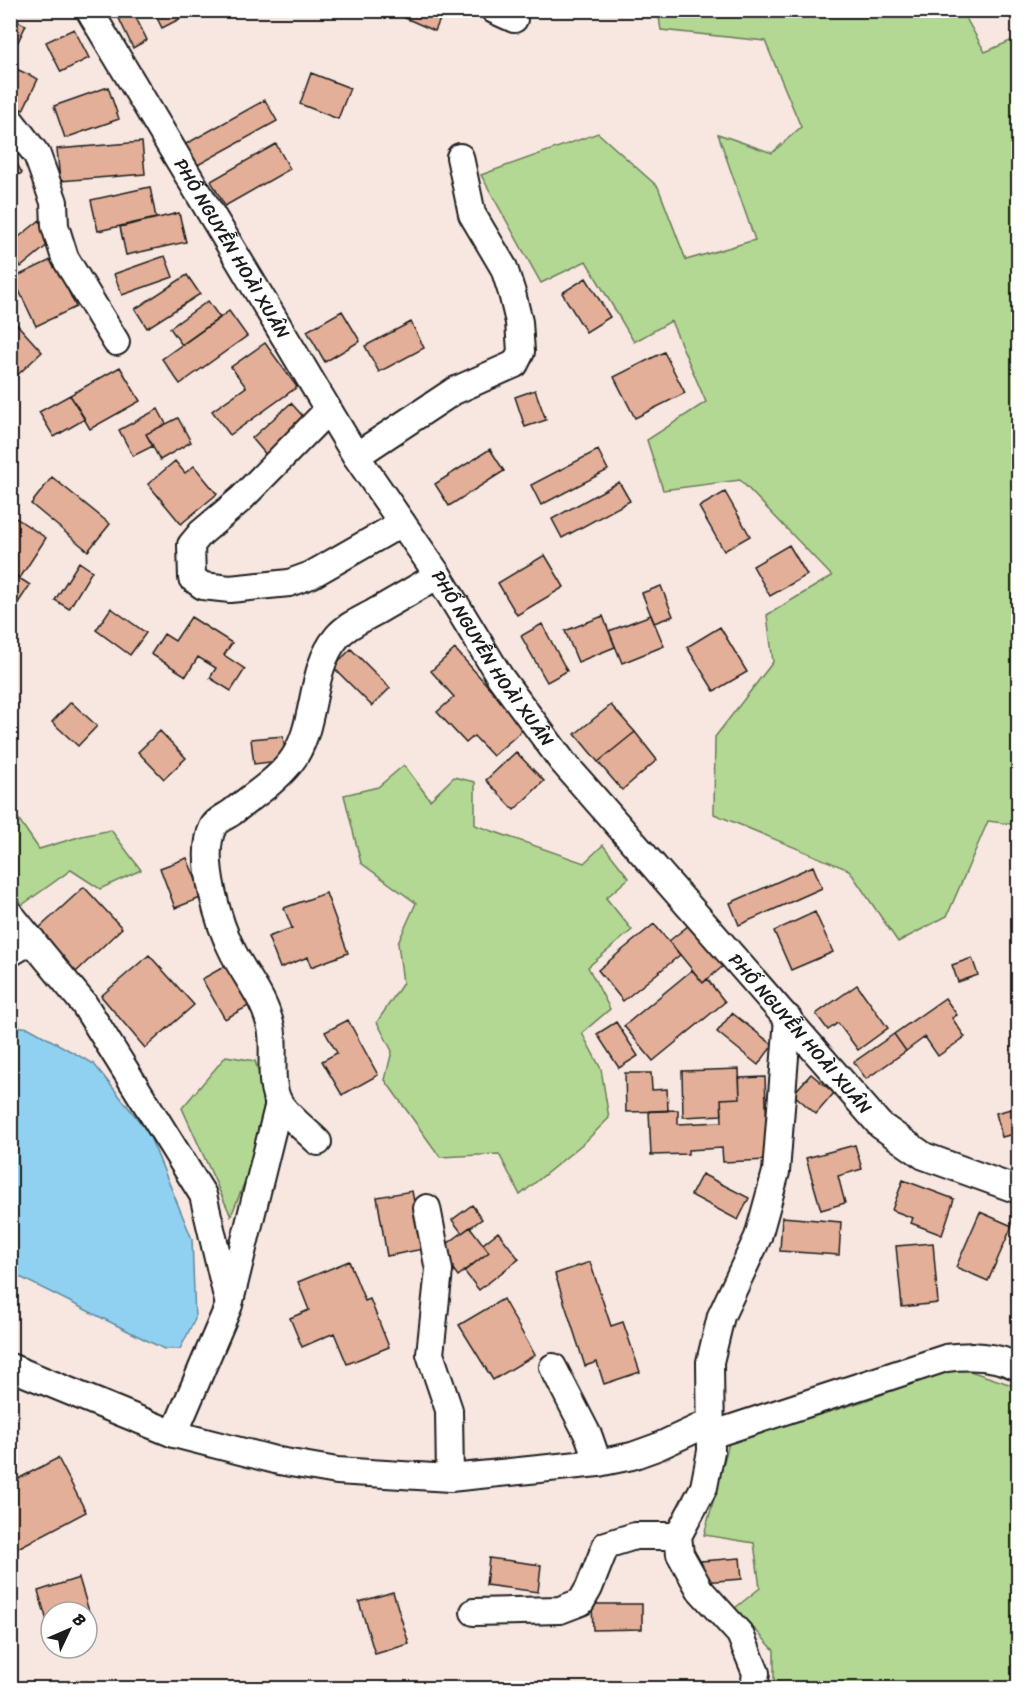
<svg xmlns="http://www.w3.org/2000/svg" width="1029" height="1699" font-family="Sriracha,sans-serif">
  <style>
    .green { fill: #b3d893; stroke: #687a58; stroke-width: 1.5 }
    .water { fill: #90d1f1; stroke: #62899c; stroke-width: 1.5 }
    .building { fill: #e4af98; stroke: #1c1c1c; stroke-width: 1.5 }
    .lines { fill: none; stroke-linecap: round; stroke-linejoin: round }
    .minor-casing { stroke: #1c1c1c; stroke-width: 30 }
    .minor { stroke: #fff; stroke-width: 26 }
    .labels { text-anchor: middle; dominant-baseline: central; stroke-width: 6; stroke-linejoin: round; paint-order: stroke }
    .street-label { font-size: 18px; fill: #1c1c1c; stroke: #fff }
  </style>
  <rect width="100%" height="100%" fill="#f7e7e0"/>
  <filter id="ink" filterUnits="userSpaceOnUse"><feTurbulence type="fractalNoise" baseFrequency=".0167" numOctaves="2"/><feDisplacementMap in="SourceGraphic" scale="12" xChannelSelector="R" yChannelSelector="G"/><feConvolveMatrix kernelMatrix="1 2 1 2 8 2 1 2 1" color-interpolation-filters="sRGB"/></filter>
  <g filter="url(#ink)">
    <!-- green -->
    <path class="green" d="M658,11h304l23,41 32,-14 1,4v783l-30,-4 -41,95 -49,26 -49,-72 -135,-56 1,-77 58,-75 -6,-47 65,-39 -92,-96 -77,10 -16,-50 59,-38 -35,-81 -37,21 -48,-81 -45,22 -60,-108 117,-42 60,54 28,73 69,-20 -37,-106 54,19 29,-26 -36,-86 -104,-11z
      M404,765l26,35 24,-23 21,5v43l109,38 19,-18 26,33 -23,20 26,32 -44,37 22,42 -28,24 19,36 8,49 -23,23 -66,54 -21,-41 -59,3 -55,-77 7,-29 -15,-29 26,-39 -5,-40 18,-40 -55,-40 -17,-68 34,-8z
      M11,808l28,41 43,-13 29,-6 30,40 -41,19 -29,-19 -49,35 -11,-17z
      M226,1056l29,5 17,53 -41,102 -49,-108z
      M958,1367l60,20v301h-244v-38l-39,-42 25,-20 -6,-45 -50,-8 25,-92 132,-41z"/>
    <!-- water -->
    <path class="water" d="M10,1025l19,3 65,36 54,68 44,107 3,80 -15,30h-16l-142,-71 -11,-1z"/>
    <!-- building -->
    <path class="building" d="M115,10h17l15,30 -14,8z
      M153,10h44l-35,18z
      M406,10h38l-9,21 -32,-14z
      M10,18l16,7 -16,33z
      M74,29l15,29 -28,14 -15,-30z
      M10,66l28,13 -15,31 -13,-6z
      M311,73l39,15 -12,31 -38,-15z
      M108,87l11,32 -54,19 -11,-32z
      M265,100l12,21 -81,45 -12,-21z
      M142,142l3,32 -85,7 -3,-32z
      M276,144l14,25 -65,37 -14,-25z
      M10,151l12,22 -12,6z
      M150,187l6,31 -58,13 -7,-31z
      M179,213l7,29 -60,13 -6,-28z
      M40,220l15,19 -34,28 -8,-11 -3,2v-14z
      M165,256l8,21 -51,18 -8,-21z
      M53,259l23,48 -40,19 -23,-48z
      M187,275l13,19 -53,34 -12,-19z
      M586,278l24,39 -24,15 -24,-39z
      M208,301l12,17 -38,27 -12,-17z
      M229,311l18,25 -67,48 -18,-25z
      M342,311l18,30 -35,21 -18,-31z
      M13,320l29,32 -32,30v-60z
      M411,322l13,26 -45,24 -14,-26z
      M265,343l32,44 -67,48 -18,-24 34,-24 -15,-20z
      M664,352l21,41 -50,25 -21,-41z
      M120,367l20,34 -50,28 -20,-34z
      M535,390l11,30 -21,7 -10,-30z
      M70,395l15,24 -31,18 -15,-25z
      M291,403l17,19 -40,35 -16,-19z
      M158,409l8,15 -20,10 7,12 -20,10 -14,-26z
      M178,418l13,24 -31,18 -14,-26z
      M490,449l14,22 -55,35 -14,-22z
      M598,450l10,20 -67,35 -10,-20z
      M175,461l10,12 9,-7 23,28 -36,30 -33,-40z
      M52,477l58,47 -22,27 -57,-47z
      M619,482l11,19 -68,37 -10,-19z
      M725,492l25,44 -26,15 -25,-44z
      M16,518l30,20 -26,40 -10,-6v-45z
      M789,545l18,30 -37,21 -17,-30z
      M545,555l19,32 -47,28 -19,-32z
      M79,562l13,9 -23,38 -14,-9z
      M10,572l20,13 -20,30z
      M661,586l12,30 -19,7 -12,-30z
      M111,608l35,25 -16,22 -34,-25z
      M651,615l13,31 -42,17 -13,-32z
      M603,616l12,31 -37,15 -13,-31z
      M191,617l41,26 -8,12 21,14 -14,22 -21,-13 6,-10 -18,-11 -12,19 -35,-22 13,-20 11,7z
      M542,624l25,47 -20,11 -26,-46z
      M720,627l27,45 -33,19 -27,-44z
      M351,649l39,39 -18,18 -39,-39z
      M455,649l70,79 -32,28 -19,-20 -8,7 -29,-31 17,-15 -23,-26z
      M71,702l26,24 -19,20 -26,-24z
      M611,705l24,27 -37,30 -23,-28z
      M160,731l26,27 -22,21 -26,-27z
      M635,732l22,28 -35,30 -24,-28z
      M283,736l3,24 -32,4 -3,-25z
      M516,752l28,29 -30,29 -28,-30z
      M187,858l16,39 -28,11 -15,-40z
      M813,866l9,22 -83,37 -9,-22z
      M84,887l38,41 -46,44 -39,-42z
      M326,893l22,60 -37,14 -3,-10 -28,11 -12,-31 24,-9 -8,-20z
      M815,912l18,40 -42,18 -17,-39z
      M693,922l34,41 -24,20 -34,-42z
      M654,924l26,31 -57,46 -25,-31z
      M149,955l45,50 -49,43 -44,-52z
      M972,958l6,17 -20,7 -6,-17z
      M229,964l23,40 -27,15 -23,-40z
      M692,970l11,13 4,-4 18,23 -72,59 -29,-35z
      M857,985l31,43 -30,22 -20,-27 -10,7 -12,-16z
      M945,998l12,17 -5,3 13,19 -27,19 -13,-19 -19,14 -12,-17z
      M732,1013l41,32 -15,20 -41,-33z
      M348,1020l30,55 -36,20 -20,-34 15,-8 -12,-21z
      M616,1022l22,34 -19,12 -22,-34z
      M894,1034l12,17 -40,28 -12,-17z
      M739,1069l1,29 -19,1 1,16 -39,2 -1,-46z
      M625,1073h26l1,17 15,-1 1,22 -42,1z
      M811,1074l23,19 -18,21 -23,-20z
      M765,1077l3,83 -45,2 -1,-14 -34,2v4l-37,1 -2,-44 29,-1v14l44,-2 -1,-23 19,-1 -1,-20z
      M1018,1107v26l-16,4 -6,-24z
      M855,1145l7,24 -24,7 7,27 -24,7 -15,-52z
      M702,1174l47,24 -11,22 -47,-25z
      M903,1180l51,19 -12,36 -31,-12 2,-5 -21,-8z
      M412,1191l11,58 -36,7 -10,-59z
      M472,1205l10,14 -20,14 -10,-13z
      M980,1212l32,14 -24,55 -32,-14z
      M782,1217l59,5 -2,33 -59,-4z
      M470,1227l19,25 -31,24 -19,-26z
      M498,1232l21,27 -40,31 -15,-19 25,-19 -6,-8z
      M933,1243l5,60 -36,4 -6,-61z
      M349,1261l16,40 5,-2 19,48 -42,17 -13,-31 -32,14 -12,-29 19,-8 -11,-28z
      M590,1262l21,64 12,-4 17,50 -36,12 -7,-22 -12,4 -30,-92z
      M503,1299l32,56 -42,25 -34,-55z
      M58,1458l28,54 -68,36 -8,-15v-50z
      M489,1558l52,7 -3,27 -52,-7z
      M740,1558l2,21 -39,3 -2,-21z
      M79,1578l15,50 -7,2v-18h-36v22l-13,-43z
      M393,1592l16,52 -34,10 -16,-52z
      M592,1604h50v25l-49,1z"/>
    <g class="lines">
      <!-- minor casing -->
      <g class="minor-casing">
        <g id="minor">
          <path id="s1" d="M89,10l267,446 82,119 62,102 62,84 318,364 44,31 94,34"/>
          <path d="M494,10l20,9"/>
          <path d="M10,120l27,35 17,47 1,24 10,32 51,84"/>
          <path d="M328,410l-87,89 -40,34 -10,12 1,33 11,8 27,3 59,-6 22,-8 91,-52"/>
          <path d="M356,456l98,-65 61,-27 6,-12 -2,-30 -7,-29 -8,-25 -32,-54 -12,-57"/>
          <path d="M10,914l74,90 119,191 26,110 -55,129"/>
          <path d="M10,953l22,-13"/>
          <path d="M318,1142c-10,-10 -31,-27 -38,-38 -13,-20 -4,-56 -9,-77 -7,-29 -23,-47 -37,-73 -15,-28 -36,-96 -21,-127 3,-6 13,-11 18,-14 20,-16 43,-30 59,-50 28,-35 18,-92 47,-126 10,-12 26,-18 38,-25 21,-12 42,-24 63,-37"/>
          <path d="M427,1208l12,62 -9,84 19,56 1,68"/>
          <path d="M230,1301l49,-198"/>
          <path d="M10,1367l164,67 105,27 58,10 113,7 148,-15 34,-7 25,-9 54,-25"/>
          <path d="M553,1367l36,70 9,26"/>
          <path d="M711,1435l235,-77c25,-3 50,-3 72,9"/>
          <path d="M474,1612l86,-2 21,-8 8,-14 17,-43 29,-9h43"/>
          <path d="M754,1688l2,-15 -16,-39 -40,-44 -20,-36 -2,-18 26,-49 7,-36 -1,-89 11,-46 37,-79 18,-65 12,-154"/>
        </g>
      </g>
      <!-- minor -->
      <use href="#minor" class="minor"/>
    </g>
  </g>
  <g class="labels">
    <!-- street labels -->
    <g class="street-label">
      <text stroke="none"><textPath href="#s1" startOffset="278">PHỐ NGUYỄN HOÀI XUÂN</textPath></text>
      <text stroke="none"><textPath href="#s1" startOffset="764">PHỐ NGUYỄN HOÀI XUÂN</textPath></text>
      <text stroke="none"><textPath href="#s1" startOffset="1250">PHỐ NGUYỄN HOÀI XUÂN</textPath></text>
    </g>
  </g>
  <!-- margin -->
  <rect width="1029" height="1699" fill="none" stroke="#fff" stroke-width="36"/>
  <rect x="18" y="18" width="993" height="1663" fill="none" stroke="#1c1c1c" stroke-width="2" filter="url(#ink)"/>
  <!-- north arrow -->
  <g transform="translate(69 1630) rotate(46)"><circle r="28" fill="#ffffff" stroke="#a4a4a4" stroke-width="1.5"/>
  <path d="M0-4.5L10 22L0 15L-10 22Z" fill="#1c1c1c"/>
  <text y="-9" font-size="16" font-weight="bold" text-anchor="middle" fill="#1c1c1c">B</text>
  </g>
</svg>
